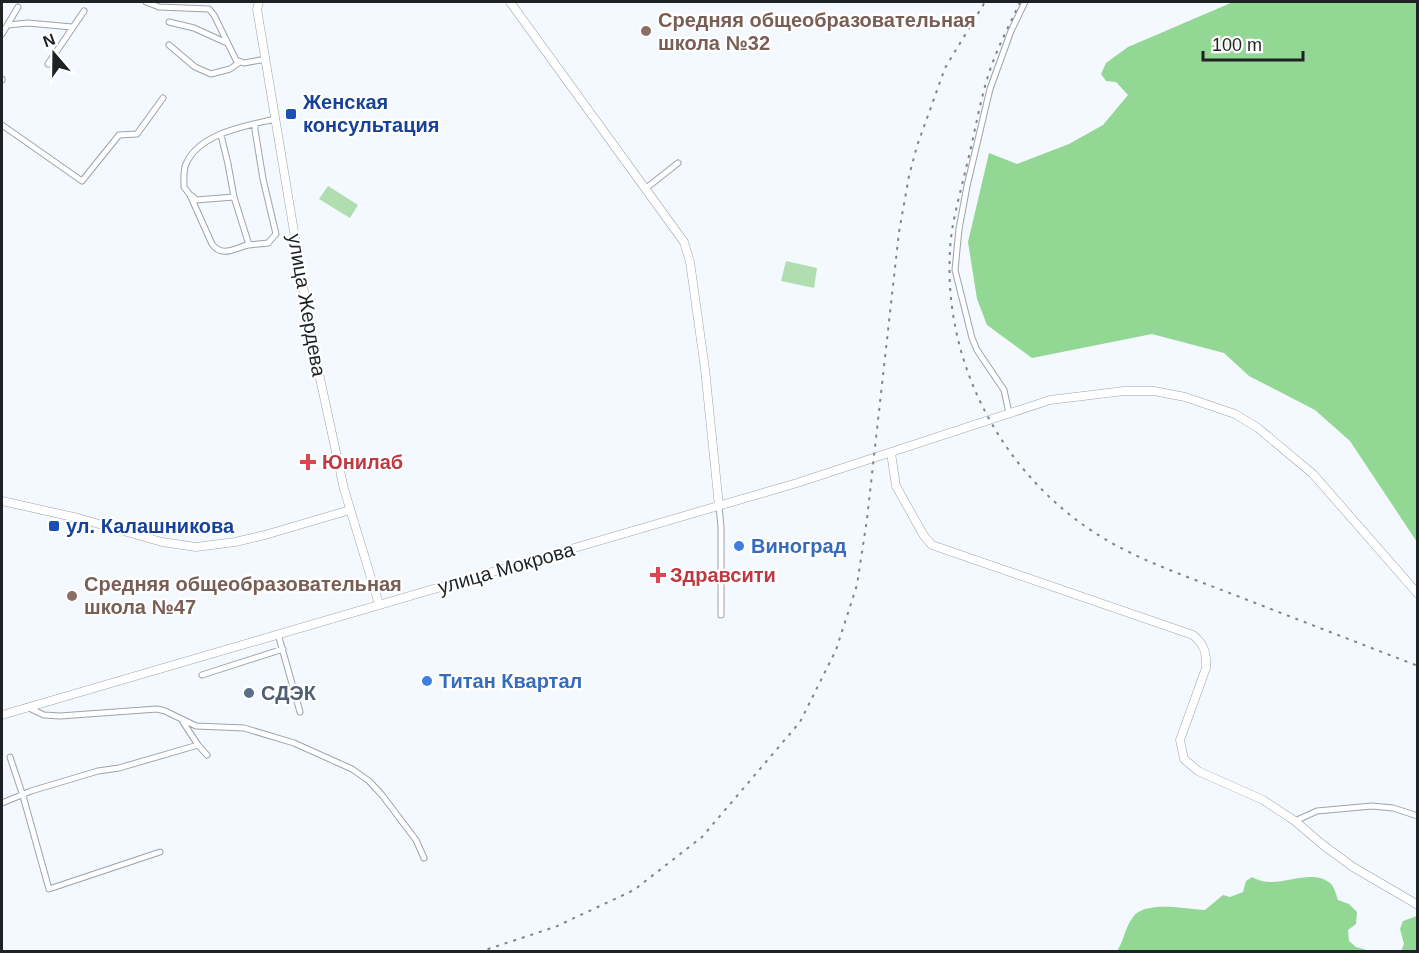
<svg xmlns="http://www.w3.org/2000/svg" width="1419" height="953" font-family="Arial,sans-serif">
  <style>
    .green { fill: #b0deb0 }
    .forest { fill: #92d794 }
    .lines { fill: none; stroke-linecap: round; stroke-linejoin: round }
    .street-casing { stroke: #9ba4ac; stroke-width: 7 }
    .secondary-casing { stroke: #9ba4ac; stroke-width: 9 }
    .street { stroke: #fff; stroke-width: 5 }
    .secondary { stroke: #fff; stroke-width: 8 }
    .rail { stroke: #7f8487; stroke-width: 2; stroke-dasharray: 3 6; stroke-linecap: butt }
    .education-dot { fill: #8d6e63; stroke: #fff; stroke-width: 2 }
    .transit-dot { fill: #1a4fb4; stroke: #fff; stroke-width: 2 }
    .health-dot { fill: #e0444e; stroke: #fff; stroke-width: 2 }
    .shop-dot { fill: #3f7fe0; stroke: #fff; stroke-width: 2 }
    .service-dot { fill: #5c6f8a; stroke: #fff; stroke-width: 2 }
    .labels { text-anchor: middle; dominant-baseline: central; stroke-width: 4.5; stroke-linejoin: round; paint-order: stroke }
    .education-label { font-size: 20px; font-weight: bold; fill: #785e54; stroke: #fff; text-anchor: start }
    .transit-label { font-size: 20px; font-weight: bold; fill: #164399; stroke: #fff; text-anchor: start }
    .street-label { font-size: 20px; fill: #1e2225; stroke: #fff }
    .health-label { font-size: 20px; font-weight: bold; fill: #be3a42; stroke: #fff; text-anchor: start }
    .shop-label { font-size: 20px; font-weight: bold; fill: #366cbe; stroke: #fff; text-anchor: start }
    .service-label { font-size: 20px; font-weight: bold; fill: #4e5e75; stroke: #fff; text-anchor: start }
  </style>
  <rect width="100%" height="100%" fill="#f3f9fe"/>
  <!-- green -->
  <path class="green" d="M328,186l30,19 -8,13 -31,-19z
    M786,261l31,7 -3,20 -33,-7z"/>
  <!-- forest -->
  <path class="forest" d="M1233,2h184v540l-67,-101 -35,-31 -66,-34 -25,-23 -72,-19 -120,24 -45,-33 -10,-26 -9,-57 21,-89 28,11 52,-20 34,-19 25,-30 -12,-13 -10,-1 -5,-7 5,-11 22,-16z
    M1252,877c24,15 57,-11 78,6 4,3 6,11 8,17l11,4 8,8 -1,12 -8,6 1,11 7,6 14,4h-253c7,-10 8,-24 16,-34 12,-17 53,-8 72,-7l18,-15 7,2 13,-5 3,-11z
    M1417,916v35h-16l3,-7 -4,-15 3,-8z"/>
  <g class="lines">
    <!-- street casing -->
    <g class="street-casing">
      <path id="street" d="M146,2l13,5 50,2 5,6 22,45 8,3 22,-4
        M169,22l25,6 33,15
        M8,25l20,-2 44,4
        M2,34l16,-27
        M169,45l26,22 16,7 19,-5 10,-7
        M48,64l36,-53
        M2,79v1
        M255,124v6l8,49 13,55 -8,9c-6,1 -14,1 -20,2 -13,3 -26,13 -36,-1l-22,-49 -6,-8c0,-8 -1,-16 2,-23 13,-31 60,-38 89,-45
        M2,125l80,56 37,-46 18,-1 26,-36
        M221,135l7,29 6,33
        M645,189l33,-26
        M192,196l4,4 38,-3 15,48
        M1009,413l-5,-23 -27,-40 -5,-12 -17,-68 4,-41 8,-43 23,-97 21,-58 14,-29
        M719,506l2,21v88
        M278,634l22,78
        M202,675l81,-26
        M27,707l17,8 16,1 97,-7 8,2 31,15 48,2 50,15 58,26 17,12 13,14 34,45 8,18
        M198,745l9,10
        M10,757l13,39 26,93 111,-37
        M2,803l29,-12 67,-20 21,-3 79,-23 -15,-23
        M1295,821l22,-10 55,-5 21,2 25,8"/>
    </g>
    <!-- secondary casing -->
    <g class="secondary-casing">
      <path id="secondary" d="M259,2l-2,7 56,337 31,143 35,115
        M510,2l174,240 6,20 15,107 14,137
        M891,453l5,33 28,50 8,9 261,90c11,9 14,18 13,33l-26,72 4,19 14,12 65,29 32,21 28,24 30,22 65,38
        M2,501l76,17 84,24 34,5 39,-5 30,-7 85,-25
        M2,715l795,-232 253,-83 74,-9h30l31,6 50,17 23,14 55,46 105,120"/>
    </g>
    <!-- street -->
    <use href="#street" class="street"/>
    <!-- secondary -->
    <use href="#secondary" class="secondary"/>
    <!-- rail -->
    <path class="rail" d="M1020,2c-11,24 -24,48 -32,74 -9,29 -14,61 -22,92 -6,27 -15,55 -16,83 -7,118 58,233 160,291 39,22 81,36 122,52 62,24 124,48 186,72
      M479,952l76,-25 79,-37 68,-53 98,-115 36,-72 21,-65 10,-66 32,-287 10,-56 8,-30 28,-78 40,-66"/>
  </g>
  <!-- markers -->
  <g class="education-dot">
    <circle cx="646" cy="31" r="6"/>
    <circle cx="72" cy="596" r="6"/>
  </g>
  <g class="transit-dot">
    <rect x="285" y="108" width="12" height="12" rx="3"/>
    <rect x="48" y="520" width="12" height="12" rx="3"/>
  </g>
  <g class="health-dot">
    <path d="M305 453h6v6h6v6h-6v6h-6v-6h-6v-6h6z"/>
    <path d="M655 566h6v6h6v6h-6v6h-6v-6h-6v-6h6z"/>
  </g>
  <g class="shop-dot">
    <circle cx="739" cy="546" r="6"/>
    <circle cx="427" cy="681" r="6"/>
  </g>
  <circle class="service-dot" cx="249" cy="693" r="6"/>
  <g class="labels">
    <!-- education labels -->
    <g class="education-label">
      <text x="658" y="20">Средняя общеобразовательная<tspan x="658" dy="23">школа №32</tspan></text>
      <text x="84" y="584">Средняя общеобразовательная<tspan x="84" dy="23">школа №47</tspan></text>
    </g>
    <!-- transit labels -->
    <g class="transit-label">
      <text x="303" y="102">Женская<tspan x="303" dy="23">консультация</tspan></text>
      <text x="66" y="526">ул. Калашникова</text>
    </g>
    <!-- street labels -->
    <g class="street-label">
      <text transform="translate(307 305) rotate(80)">улица Жердева</text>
      <text transform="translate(506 568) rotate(-16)">улица Мокрова</text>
    </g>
    <!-- health labels -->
    <g class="health-label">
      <text x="322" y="462">Юнилаб</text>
      <text x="670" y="575">Здравсити</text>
    </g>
    <!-- shop labels -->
    <g class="shop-label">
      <text x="751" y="546">Виноград</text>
      <text x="439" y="681">Титан Квартал</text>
    </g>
    <!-- service labels -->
    <g class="service-label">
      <text x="261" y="693">СДЭК</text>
    </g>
  </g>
  <!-- border -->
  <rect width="1419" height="953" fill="none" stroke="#1e2225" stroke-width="6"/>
  <!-- north arrow -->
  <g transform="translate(54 54) rotate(340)" stroke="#ffffff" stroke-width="4.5" paint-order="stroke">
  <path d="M0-4.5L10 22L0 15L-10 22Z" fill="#1e2225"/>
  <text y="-9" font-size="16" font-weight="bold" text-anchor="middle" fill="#1e2225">N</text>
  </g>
  <!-- scale -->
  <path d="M1203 51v9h100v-9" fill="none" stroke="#1e2225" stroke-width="3"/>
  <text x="1212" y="51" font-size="18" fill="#1e2225" stroke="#ffffff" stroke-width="4.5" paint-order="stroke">100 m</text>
</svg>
